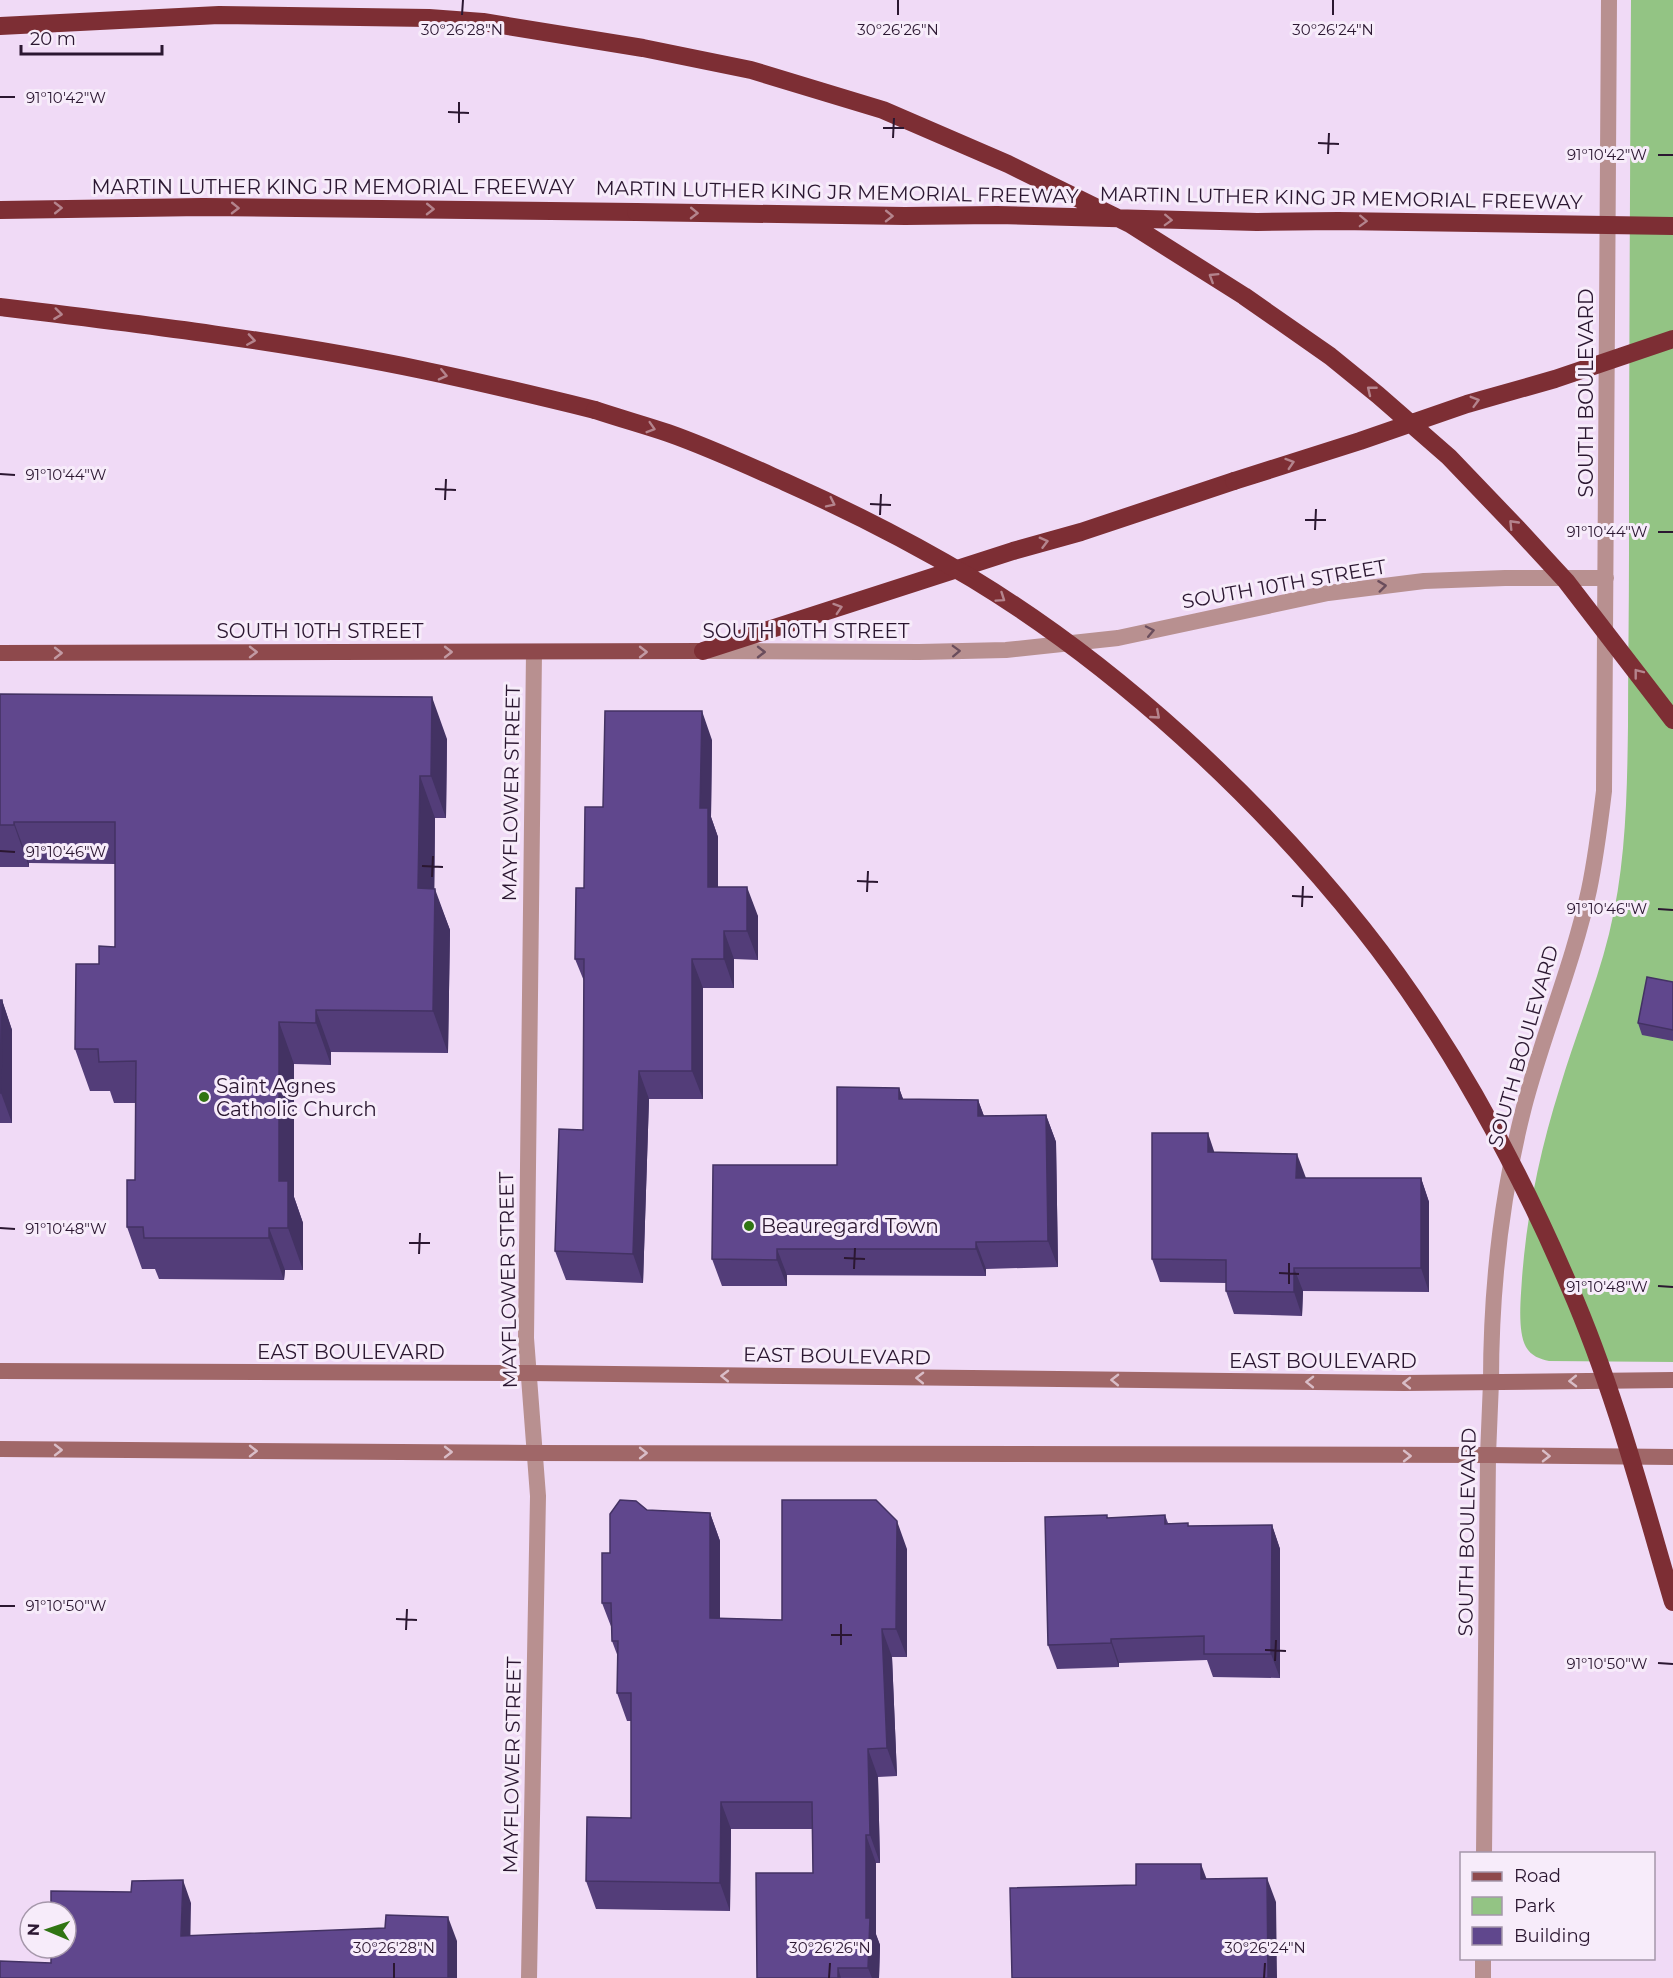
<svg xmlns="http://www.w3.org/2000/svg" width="1673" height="1978" font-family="Montserrat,sans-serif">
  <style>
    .green { fill: #93c484 }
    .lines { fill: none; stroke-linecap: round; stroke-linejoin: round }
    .minor { stroke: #b89090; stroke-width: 16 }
    .tertiary { stroke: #b89090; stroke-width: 16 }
    .secondary { stroke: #a06768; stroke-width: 16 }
    .primary { stroke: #8e494c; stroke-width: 16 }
    .motorway { stroke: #7d2e34; stroke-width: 18 }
    .motorway-bridge { stroke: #7d2e34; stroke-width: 18 }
    .wall { fill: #533d79 }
    .shaded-wall { fill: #433263 }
    .building { fill: #60478d; stroke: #433263; stroke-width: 1.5 }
    .oneway { stroke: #b4848d }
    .oneway2 { stroke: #6a4d5c }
    .oneway3 { stroke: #c29aa3 }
    .oneway4 { stroke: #d9bdc7 }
    .ticks { fill: none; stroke: #2b1731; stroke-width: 2 }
    .poi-dot { fill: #307413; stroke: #f7ecfa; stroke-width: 2 }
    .labels { text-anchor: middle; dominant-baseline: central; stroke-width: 6; stroke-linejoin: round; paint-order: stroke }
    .street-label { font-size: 20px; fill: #2b1731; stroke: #f7ecfa }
    .poi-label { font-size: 20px; fill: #2b1731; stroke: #f7ecfa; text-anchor: start }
    .ticks-label { font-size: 15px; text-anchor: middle; fill: #2b1731; stroke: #f7ecfa; stroke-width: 6; stroke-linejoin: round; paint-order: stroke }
  </style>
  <rect width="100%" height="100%" fill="#f0daf6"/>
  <!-- green -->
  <path class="green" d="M1631,0h42v1362l-124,-1c-9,-2 -18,-5 -23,-14 -9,-16 -5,-51 -4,-69 5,-65 18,-128 38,-191 15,-51 36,-100 49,-153 17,-68 18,-138 19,-208 0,-58 1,-116 1,-174 0,-184 1,-368 2,-552z"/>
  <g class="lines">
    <!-- minor -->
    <path class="minor" d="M710,651l209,1 87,-2 112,-12 210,-45 96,-12 81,-3h101
      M1491,1382c0,-93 10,-185 33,-275 19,-73 49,-143 65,-217 7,-33 11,-66 15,-99l5,-791
      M529,1978l9,-482 -12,-158 8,-686"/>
    <!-- tertiary -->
    <path class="tertiary" d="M1484,1854l4,-399 3,-73
      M1483,1978v-20"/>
    <!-- secondary -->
    <path class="secondary" d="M0,1371l529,2 875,10 269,-3
      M0,1449l534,4 954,2 185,2"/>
    <!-- primary -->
    <path class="primary" d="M0,653l703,-2"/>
    <!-- motorway -->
    <path class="motorway" d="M0,210l203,-3 433,5
      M0,307c141,17 283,34 422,63 58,12 116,26 173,40
      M703,651l310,-100 68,-19 153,-51"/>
    <!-- motorway-bridge -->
    <path class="motorway-bridge" d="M0,26l219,-11 210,3 54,4 160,26 108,22 132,40 125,54 122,60 114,72 86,60 48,39 71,62 69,72 48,52 107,139
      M636,212l269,4 92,-1 260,7 81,-1 335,5
      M595,410c24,8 49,15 73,23 40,14 79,32 117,49 65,29 128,61 188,97 145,88 285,218 390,350 84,106 154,235 207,359 44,101 72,209 103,314
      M1234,481l126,-40 107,-37 88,-25 118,-40"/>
  </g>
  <!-- wall -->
  <path class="wall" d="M0,694l447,45 -1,79h-11l-1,71 16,41 -2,123 -117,-1v13l-37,-1v133l9,26v47h-18l-1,10 -125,-1 -4,-10h-13l-15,-42 8,-47 1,-77h-22l-4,-12h-20l-15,-42 24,-85 16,-17v-83l-86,-1v4h-29z
    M712,740l-1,77 7,20v50l40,29v44l-24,-1v29h-31v111h-54l-6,184 -77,-3 -11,-29 28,-121 1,-149 -9,-22 9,-71 19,-81z
    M1673,982v59l-31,-6 -4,-12z
    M0,1000h2l10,30v93h-12z
    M899,1088l4,11 75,1 6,16 62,-1 10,27 2,125 -72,2v7l-199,-1v11h-65l-10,-27 125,-94z
    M1215,1152l91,26h115l8,24v90l-126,-1 -1,25 -68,-2 -8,-23v-8l-66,-1 -8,-23z
    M647,1510l63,3 10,28v77l62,2 125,-71v108h-15l5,119 -19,1 2,86h-4v72l4,10 -1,33h-122l56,-105 -1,-44h-81l-1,82 -134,-2 -10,-28 45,-63v-97h-4l-10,-28 1,-36 -6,-16v-12l-10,-26 8,-50z
    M1165,1515l3,8 21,3 83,-1 8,24v129l-67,-1 -6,-17 -88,3v4l-62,2 -9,-24 60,-127z"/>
  <!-- shaded-wall -->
  <path class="shaded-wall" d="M432,697l15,42 -1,79 -15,-42z
    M702,711l10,29 -1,77 7,20v79l-10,-29 -8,-79z
    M420,776l15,42 -1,112 -16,-42z
    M14,822l15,41v4l-15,-42z
    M747,887l11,29v44l-11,-29z
    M435,889l15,41 -2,123 -15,-42z
    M724,931l10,28v29l-10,-29z
    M692,959l11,29v111l-11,-28z
    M2,1000l10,30v93l-11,-30z
    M316,1010l15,42v13l-15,-42z
    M279,1022l15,42v133l9,26v47l-15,-42 -9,-47z
    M639,1071l10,28 -6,184 -10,-29z
    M899,1088l10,27 -10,-16z
    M978,1100l10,27 -10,-11z
    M1046,1115l10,27 2,125 -10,-26z
    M1208,1133l8,24 -8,-5z
    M1297,1154l9,24 -1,24 -9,-24z
    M1421,1178l8,24v90l-8,-24z
    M269,1228l16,42 -1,10 -15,-42z
    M976,1242l10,27v7l-10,-27z
    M777,1249l10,26v11l-10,-26z
    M1294,1268l9,23 -1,25 -8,-24z
    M710,1513l10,28v104l-10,-27z
    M897,1521l10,28v108l-11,-28z
    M1272,1525l8,24v129l-9,-24z
    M882,1629l10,28 5,119 -10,-28z
    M1111,1639l8,24v4l-8,-24z
    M868,1749l10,28 2,86 -10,-28z
    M721,1802l10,27 -1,82 -10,-28z
    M866,1835l10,28v71l4,11 -1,33h-7l-4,-10 -2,-50z
    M1201,1864l9,24 -9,-9z
    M1267,1878l9,24 1,76h-9z
    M183,1880l8,23 -1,57 -9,-24z
    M448,1917l9,24v37h-9z
    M838,1968l3,10h-3z"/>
  <!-- building -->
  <path class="building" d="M0,694l432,3 -1,79h-11l-2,112 17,1 -2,122 -117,-1v13l-37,-1v159h9v47h-19v10h-125l-1,-11h-16v-47h8l1,-119 -37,1 -1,-13h-23l1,-85h23v-18l16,1v-125h-101v3h-14z
    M605,711h97l-2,97h8v79h39v44h-23v28h-32v112h-53l-6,183 -78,-3 4,-122 24,1 1,-171h-9l1,-71h8l1,-81h18z
    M1647,977l26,5v48l-35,-7z
    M0,1000h2l-1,93h-1z
    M837,1087l62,1v11l79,1v16l68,-1 2,126 -72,1v7h-199v11l-65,-1 1,-94h124z
    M1152,1133h56v19l89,2 -1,24h125v90h-127v24l-68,-1v-31l-74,-1z
    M620,1500l16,1 11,9 63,3v105l72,2v-120h94l21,21 -1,108h-14l5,119 -19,1 2,86h-4v83h4l-2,50h-30v10h-81l-1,-105h57l-1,-71h-91l-1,81 -134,-2 1,-64 44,1v-125h-14l1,-52h-6l-1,-38h-9v-50h8v-39z
    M1107,1515v3l58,-3v9l23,-1v3l84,-1 -1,129h-67v-18l-93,3v4l-63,2 -3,-128z
    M1136,1864h65v15l66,-1 1,100h-256l-2,-90 126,-3z
    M183,1880l-2,56 204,-8 1,-13 62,2v61h-448v-17l51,2v-15h15v-36h-15v-21l80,1 1,-11z"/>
  <!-- one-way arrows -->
  <defs><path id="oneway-chevron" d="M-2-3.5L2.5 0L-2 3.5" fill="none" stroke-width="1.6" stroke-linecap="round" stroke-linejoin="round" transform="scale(1.5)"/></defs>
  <g class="oneway">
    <use href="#oneway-chevron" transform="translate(58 208) rotate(-1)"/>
    <use href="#oneway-chevron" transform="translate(235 208) rotate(1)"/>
    <use href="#oneway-chevron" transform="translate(430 209) rotate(1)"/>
    <use href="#oneway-chevron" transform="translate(694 213) rotate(1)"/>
    <use href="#oneway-chevron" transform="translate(889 216) rotate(1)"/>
    <use href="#oneway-chevron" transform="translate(1168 220) rotate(2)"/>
    <use href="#oneway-chevron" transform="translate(1363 221) rotate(2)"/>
    <use href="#oneway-chevron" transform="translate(1213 277) rotate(-148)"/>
    <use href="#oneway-chevron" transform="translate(58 314) rotate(7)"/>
    <use href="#oneway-chevron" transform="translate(251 340) rotate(9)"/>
    <use href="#oneway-chevron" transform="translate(443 375) rotate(13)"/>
    <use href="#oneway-chevron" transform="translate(1371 390) rotate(-141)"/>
    <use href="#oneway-chevron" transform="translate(1475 401) rotate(-16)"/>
    <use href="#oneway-chevron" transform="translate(651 428) rotate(17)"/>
    <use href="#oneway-chevron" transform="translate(1290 463) rotate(-18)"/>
    <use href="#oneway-chevron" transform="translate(831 503) rotate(26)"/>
    <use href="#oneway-chevron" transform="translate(1513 524) rotate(-134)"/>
    <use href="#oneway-chevron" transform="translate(1044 542) rotate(-15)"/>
    <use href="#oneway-chevron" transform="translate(1001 598) rotate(34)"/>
    <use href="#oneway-chevron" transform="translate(838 608) rotate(-18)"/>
    <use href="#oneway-chevron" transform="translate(1638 673) rotate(-128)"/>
    <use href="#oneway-chevron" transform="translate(1156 715) rotate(41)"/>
  </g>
  <g class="oneway2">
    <use href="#oneway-chevron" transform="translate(1382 586) rotate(-7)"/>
    <use href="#oneway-chevron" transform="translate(1150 631) rotate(-12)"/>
    <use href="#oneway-chevron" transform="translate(956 651) rotate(-2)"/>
    <use href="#oneway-chevron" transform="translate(761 652)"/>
  </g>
  <g class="oneway3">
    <use href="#oneway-chevron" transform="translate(253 652)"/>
    <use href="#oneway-chevron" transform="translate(448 652)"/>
    <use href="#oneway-chevron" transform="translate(643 652)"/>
    <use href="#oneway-chevron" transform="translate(58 653)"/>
  </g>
  <g class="oneway4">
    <use href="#oneway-chevron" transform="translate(725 1376) rotate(-179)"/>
    <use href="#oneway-chevron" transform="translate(920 1378) rotate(-179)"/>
    <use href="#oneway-chevron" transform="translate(1115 1380) rotate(-179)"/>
    <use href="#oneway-chevron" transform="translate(1573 1381) rotate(179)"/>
    <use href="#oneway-chevron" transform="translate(1310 1382) rotate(-179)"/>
    <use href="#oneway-chevron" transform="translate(1407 1383) rotate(-180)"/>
    <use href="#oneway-chevron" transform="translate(58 1450)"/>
    <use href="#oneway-chevron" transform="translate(253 1451)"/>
    <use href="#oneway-chevron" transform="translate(448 1452)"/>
    <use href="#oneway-chevron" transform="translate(643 1453)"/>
    <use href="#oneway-chevron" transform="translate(1407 1456)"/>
    <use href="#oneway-chevron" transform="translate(1546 1456) rotate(1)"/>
  </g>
  <!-- ticks -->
  <path class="ticks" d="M462,15l1,-15M898,15v-15M1333,15v-15M0,97h15M448,112l21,1M459,123v-21M883,128h21M893,138l1,-20M1318,143l21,1M1328,154l1,-21M1658,155h15M0,474l15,1M435,489l21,1M445,500l1,-21M870,504l21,1M880,515l1,-21M1305,520h21M1315,530l1,-21M1658,532h15M0,851l15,1M422,866l21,1M432,877l1,-21M857,881l21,1M867,892l1,-21M1292,896l21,1M1302,907l1,-21M1658,909l15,1M0,1228l15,1M409,1243h21M419,1254l1,-21M844,1258l21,1M854,1269l1,-21M1279,1273l20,1M1289,1284v-21M1658,1286l15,1M0,1606h15M396,1619l21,1M406,1630l1,-21M831,1635h21M841,1645v-21M1265,1650l21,1M1275,1661l1,-21M1658,1663l15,1M394,1978v-15M829,1978l1,-15M1264,1978l1,-15"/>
  <!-- markers -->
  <g class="poi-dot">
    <circle cx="204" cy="1097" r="6"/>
    <circle cx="749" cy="1226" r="6"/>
  </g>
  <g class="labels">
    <!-- street labels -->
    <g class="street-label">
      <text x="333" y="187">MARTIN LUTHER KING JR MEMORIAL FREEWAY</text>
      <text transform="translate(837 192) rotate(1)">MARTIN LUTHER KING JR MEMORIAL FREEWAY</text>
      <text transform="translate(1341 198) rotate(1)">MARTIN LUTHER KING JR MEMORIAL FREEWAY</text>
      <text transform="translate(1586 393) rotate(-90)">SOUTH BOULEVARD</text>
      <text transform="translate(1284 584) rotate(-10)">SOUTH 10TH STREET</text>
      <text x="320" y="631">SOUTH 10TH STREET</text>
      <text x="806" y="631">SOUTH 10TH STREET</text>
      <text transform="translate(511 793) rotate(-89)">MAYFLOWER STREET</text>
      <text transform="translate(1523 1046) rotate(-74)">SOUTH BOULEVARD</text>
      <text transform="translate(508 1280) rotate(-91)">MAYFLOWER STREET</text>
      <text x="351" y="1352">EAST BOULEVARD</text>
      <text transform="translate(837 1356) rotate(1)">EAST BOULEVARD</text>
      <text x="1323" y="1361">EAST BOULEVARD</text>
      <text transform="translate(1467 1532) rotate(-89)">SOUTH BOULEVARD</text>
      <text transform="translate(512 1765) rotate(-89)">MAYFLOWER STREET</text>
    </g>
    <!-- poi labels -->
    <g class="poi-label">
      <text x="216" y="1086">Saint Agnes<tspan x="216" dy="23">Catholic Church</tspan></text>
      <text x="761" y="1226">Beauregard Town</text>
    </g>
  </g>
  <g class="ticks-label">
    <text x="462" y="35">30°26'28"N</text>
    <text x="898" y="35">30°26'26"N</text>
    <text x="1333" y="35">30°26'24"N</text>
    <text x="66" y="103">91°10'42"W</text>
    <text x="1607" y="160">91°10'42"W</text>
    <text x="66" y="480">91°10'44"W</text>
    <text x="1607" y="537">91°10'44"W</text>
    <text x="66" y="857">91°10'46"W</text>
    <text x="1607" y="914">91°10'46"W</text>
    <text x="66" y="1234">91°10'48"W</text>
    <text x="1607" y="1292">91°10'48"W</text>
    <text x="66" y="1611">91°10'50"W</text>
    <text x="1607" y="1669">91°10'50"W</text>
    <text x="394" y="1953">30°26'28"N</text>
    <text x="830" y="1953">30°26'26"N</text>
    <text x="1265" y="1953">30°26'24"N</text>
  </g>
  <!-- legend -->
  <rect x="1460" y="1852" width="195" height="108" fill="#f7ecfa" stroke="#a597aa" stroke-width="1.5"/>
  <rect x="1472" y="1872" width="30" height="9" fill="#8e494c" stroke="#a597aa" stroke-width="1.5"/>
  <text x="1514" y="1882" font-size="18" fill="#2b1731">Road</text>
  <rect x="1472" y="1897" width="30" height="18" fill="#93c484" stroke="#a597aa" stroke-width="1.5"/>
  <text x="1514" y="1912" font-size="18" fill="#2b1731">Park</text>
  <rect x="1472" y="1927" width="30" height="18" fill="#60478d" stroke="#a597aa" stroke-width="1.5"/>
  <text x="1514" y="1942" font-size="18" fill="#2b1731">Building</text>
  <!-- north arrow -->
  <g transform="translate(48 1930) rotate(272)"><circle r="28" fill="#f7ecfa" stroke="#a597aa" stroke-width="1.5"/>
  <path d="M0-4.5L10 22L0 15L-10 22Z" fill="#307413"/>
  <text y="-9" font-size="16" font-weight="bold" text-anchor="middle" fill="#2b1731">N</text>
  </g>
  <!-- scale -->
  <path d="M21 45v9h141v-9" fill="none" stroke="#2b1731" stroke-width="3"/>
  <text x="30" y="45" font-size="18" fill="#2b1731" stroke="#f7ecfa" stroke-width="4.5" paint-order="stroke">20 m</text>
</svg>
